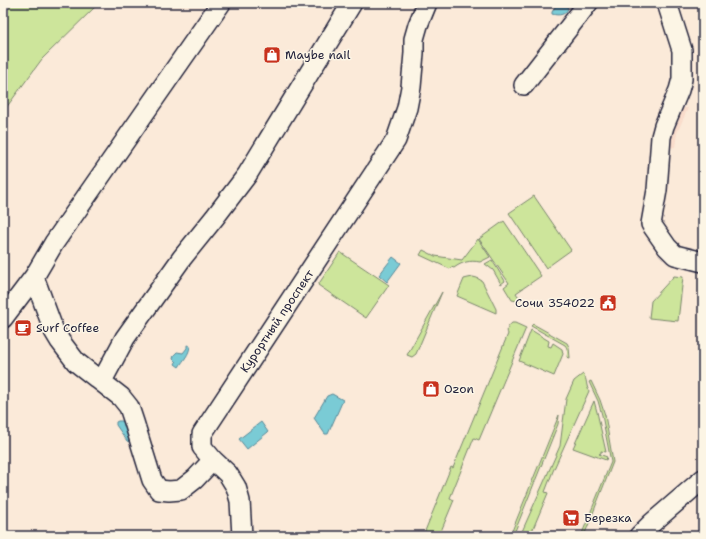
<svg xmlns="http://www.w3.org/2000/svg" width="706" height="539" font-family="'Shantell Sans',sans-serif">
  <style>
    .built { fill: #f9dccb }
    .green { fill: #cde59b; stroke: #78846b }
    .water { fill: #7acbd5; stroke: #578797 }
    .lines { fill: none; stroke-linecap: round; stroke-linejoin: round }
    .minor-casing { stroke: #22223b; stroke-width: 22 }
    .minor { stroke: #fcf5e5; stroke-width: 19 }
    .labels { text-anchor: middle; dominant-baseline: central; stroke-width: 3; stroke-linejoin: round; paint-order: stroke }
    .poi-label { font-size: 12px; fill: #22223b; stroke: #fcf5e5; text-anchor: start }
    .street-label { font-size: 12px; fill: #22223b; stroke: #fcf5e5 }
  </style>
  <rect width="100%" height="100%" fill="#fbead9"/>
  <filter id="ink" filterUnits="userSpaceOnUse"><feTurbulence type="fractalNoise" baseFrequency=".025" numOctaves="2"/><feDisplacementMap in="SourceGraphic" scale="8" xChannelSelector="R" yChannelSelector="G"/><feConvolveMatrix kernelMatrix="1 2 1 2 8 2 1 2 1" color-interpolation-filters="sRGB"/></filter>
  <g filter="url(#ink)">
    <!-- built -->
    <path class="built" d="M678,108h10l-11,25 -2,14 -7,1z"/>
    <!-- green -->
    <path class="green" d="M3,3h96l-57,56 -39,53z
      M534,196l37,54 -25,18 -37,-55z
      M504,221l37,55 -25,17 4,6 -3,2 -5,-1 -8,-13 5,-4 -30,-44z
      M478,239l12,18 -10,5c-10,-2 -18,0 -26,6l-3,-1 -1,2 -30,-14 3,-5 12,6 27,4z
      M340,252l49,33 -23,33 -48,-33z
      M492,260l13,21 -4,3 -8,-14 -8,-6z
      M674,276l9,1 -5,44 -29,-3 2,-17z
      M473,277l4,1 5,3 14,28v4l-39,-17 7,-17 4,-1z
      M442,292l-26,62 -4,3 -5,-2z
      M512,323h3l11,5 -47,112 -5,-2 -24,60 4,2 -15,36h-16l28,-69 2,1 55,-134c-2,-4 0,-8 4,-11z
      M533,324l34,19 2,4 1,11 -3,-1c1,-5 1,-8 -2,-12l-34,-19z
      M531,330l18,11 -1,5 3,1 2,-4 9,6 1,5 -9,22 -35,-15z
      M583,374c5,7 2,9 6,17l-36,80 -8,21 3,1 -18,43h-10l40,-90 6,-47 8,-18z
      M591,381l9,19 5,15 8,47 -29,74h-3l30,-74 -9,-47 -4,-14 -9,-19z
      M594,401l3,11 9,40 -5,-1v2l-2,1 8,3 -1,3 -33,-12z
      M559,415l-1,9 -45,112h-3z"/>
    <!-- water -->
    <path class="water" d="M556,3h11l-1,3 2,2c-2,7 -9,8 -16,6v-2l5,-8z
      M393,257l8,6 -14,19 -8,-7z
      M187,345l3,1c-1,9 -6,13 -11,21l-4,-3 1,-2 -3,-3 1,-4 3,-3 6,1 4,-5z
      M332,394l11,6 -15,34h-3l-11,-16 13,-22z
      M118,421h8l5,20 -2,1 -2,-1 -11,-16v-3z
      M261,422l7,10 -21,17 -8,-10z"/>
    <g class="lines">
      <!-- minor casing -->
      <g class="minor-casing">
        <path id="minor" d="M667,3l15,47v29l-3,11 -15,36 -3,11 -4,53 -6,34 16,23 8,8 28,7
          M524,85l64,-82
          M3,318l31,-41
          M102,381l23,-43 57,-80 33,-41 32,-42 105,-172
          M213,460l-18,19 -14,11 -12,1 -10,-1 -7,-10 -18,-58 -5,-15 -8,-10 -45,-35 -16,-21 -6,-10 -20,-54 20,-34 167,-240
          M242,536l-2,-35 -4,-14 -8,-13 -15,-14 -11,-13v-13l194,-294 11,-32 4,-21 3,-34v-14l4,-14 9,-22
          M639,536l13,-13 51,-44"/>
      </g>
      <!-- minor -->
      <use href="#minor" class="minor"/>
    </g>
  </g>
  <!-- icons -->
  <defs>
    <g id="shop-square" transform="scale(0.9)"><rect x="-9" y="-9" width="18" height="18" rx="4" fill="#c8321e" stroke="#fcf5e5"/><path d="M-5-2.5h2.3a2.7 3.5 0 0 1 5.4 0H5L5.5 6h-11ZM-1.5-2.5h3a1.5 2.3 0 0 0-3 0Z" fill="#fff"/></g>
    <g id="civic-square" transform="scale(0.9)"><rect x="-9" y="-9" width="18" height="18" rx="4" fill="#c8321e" stroke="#fcf5e5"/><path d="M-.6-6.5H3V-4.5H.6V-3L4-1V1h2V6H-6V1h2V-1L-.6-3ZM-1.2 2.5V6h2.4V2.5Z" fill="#fff"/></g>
    <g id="cafe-square" transform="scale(0.9)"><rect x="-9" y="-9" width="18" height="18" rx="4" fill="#c8321e" stroke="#fcf5e5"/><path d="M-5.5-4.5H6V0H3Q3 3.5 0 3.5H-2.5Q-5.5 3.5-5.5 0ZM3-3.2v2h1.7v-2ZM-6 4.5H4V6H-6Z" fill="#fff"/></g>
    <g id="supermarket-square" transform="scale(0.9)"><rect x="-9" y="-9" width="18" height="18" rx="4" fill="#c8321e" stroke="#fcf5e5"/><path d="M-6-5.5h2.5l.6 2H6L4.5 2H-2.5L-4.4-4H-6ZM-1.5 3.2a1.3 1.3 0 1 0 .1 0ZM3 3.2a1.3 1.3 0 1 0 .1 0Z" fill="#fff"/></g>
  </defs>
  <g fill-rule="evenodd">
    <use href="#shop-square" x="272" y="55"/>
    <use href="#civic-square" x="608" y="303"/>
    <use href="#cafe-square" x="23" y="328"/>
    <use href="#shop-square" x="431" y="389"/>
    <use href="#supermarket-square" x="571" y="518"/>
  </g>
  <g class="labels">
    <!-- poi labels -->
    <g class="poi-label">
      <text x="285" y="55">Maybe nail</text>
      <text x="595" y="303" text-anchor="end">Сочи 354022</text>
      <text x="36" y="328">Surf Coffee</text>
      <text x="444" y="389">Ozon</text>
      <text x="584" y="518">Березка</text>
    </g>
    <!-- street labels -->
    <g class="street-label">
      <text transform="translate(277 321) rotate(-56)">Курортный проспект</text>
    </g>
  </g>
  <!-- margin -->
  <rect width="706" height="539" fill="none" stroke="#fcf5e5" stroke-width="16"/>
  <rect x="8" y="8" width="690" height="523" fill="none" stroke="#22223b" stroke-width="1.5" filter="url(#ink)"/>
</svg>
